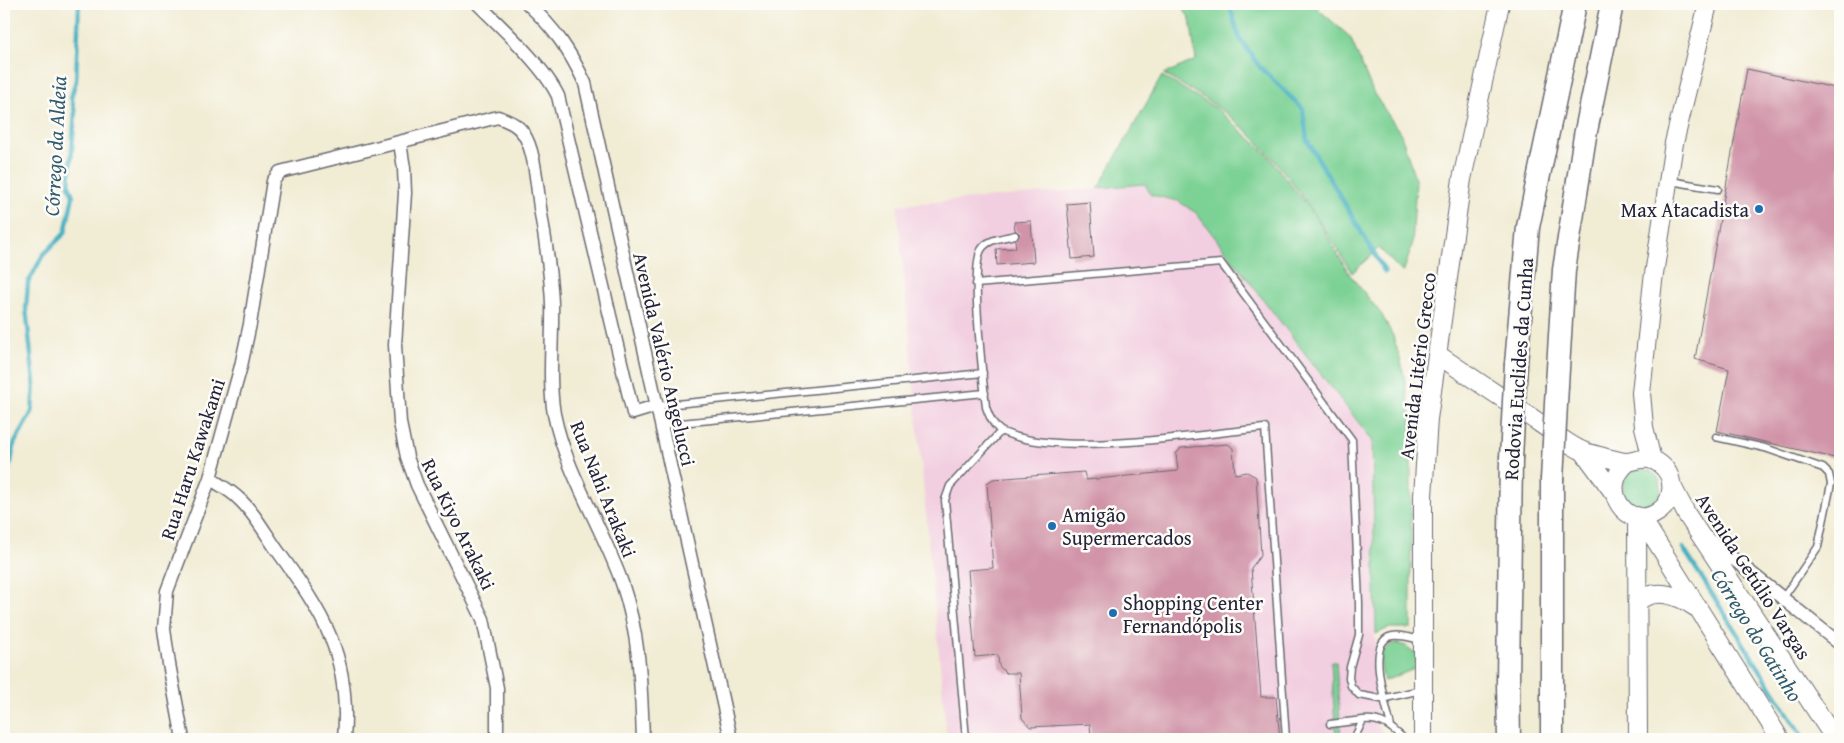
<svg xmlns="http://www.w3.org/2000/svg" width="1844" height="743" font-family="'Gentium Book Plus',serif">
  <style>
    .built { fill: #f2cfe0 }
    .green { fill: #7cd194; stroke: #4f7a68 }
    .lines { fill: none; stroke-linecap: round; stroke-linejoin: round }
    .stream { stroke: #45b0c3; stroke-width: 4.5 }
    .building { fill: #d093a7 }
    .lane-casing { stroke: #6a6971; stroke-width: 9 }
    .street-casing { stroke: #6a6971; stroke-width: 15 }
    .secondary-casing { stroke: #6a6971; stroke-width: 20 }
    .highway-casing { stroke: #6a6971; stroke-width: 25 }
    .lane { stroke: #fff; stroke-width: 6 }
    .street { stroke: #fff; stroke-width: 12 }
    .secondary { stroke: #fff; stroke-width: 18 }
    .highway { stroke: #fff; stroke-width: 22 }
    .highway-bridge-casing { stroke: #6a6971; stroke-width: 25; stroke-linecap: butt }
    .highway-bridge { stroke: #fff; stroke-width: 22 }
    .poi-dot { fill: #1f6fb2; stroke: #fdfcf7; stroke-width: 2 }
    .labels { text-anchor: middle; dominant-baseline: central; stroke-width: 5; stroke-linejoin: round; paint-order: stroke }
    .poi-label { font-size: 20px; fill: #22223b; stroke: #fdfcf7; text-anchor: start }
    .street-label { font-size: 20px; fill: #22223b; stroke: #fdfcf7 }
    .water-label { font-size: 21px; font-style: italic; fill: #305b71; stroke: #fdfcf7 }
  </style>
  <rect width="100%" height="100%" fill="#fdfcf7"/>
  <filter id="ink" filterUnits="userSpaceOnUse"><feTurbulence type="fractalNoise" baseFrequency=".02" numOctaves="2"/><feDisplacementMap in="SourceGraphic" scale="10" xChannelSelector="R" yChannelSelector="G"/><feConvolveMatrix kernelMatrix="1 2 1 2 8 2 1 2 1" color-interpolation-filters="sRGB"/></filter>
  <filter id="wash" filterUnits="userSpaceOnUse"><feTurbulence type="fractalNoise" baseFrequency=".0096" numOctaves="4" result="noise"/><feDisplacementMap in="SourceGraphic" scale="20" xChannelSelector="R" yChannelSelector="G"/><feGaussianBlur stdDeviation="1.12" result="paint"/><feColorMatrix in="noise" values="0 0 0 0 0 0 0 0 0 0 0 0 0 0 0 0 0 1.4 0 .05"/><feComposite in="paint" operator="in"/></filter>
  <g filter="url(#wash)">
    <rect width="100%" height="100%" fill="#f1ecd4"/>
    <!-- built -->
    <path class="built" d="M1145,185l6,11 27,6 8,4 16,14 169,220 6,280 1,6 10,13h-441l-50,-534z"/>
    <!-- green -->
    <path class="green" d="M1180,4h136l1,4 33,29 24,57 27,40 15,47 -4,65 -9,27 -24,-25 -27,25c-37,-59 -78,-127 -136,-167 -17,-12 -35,-21 -52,-32l32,-14 -6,-41z
      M1162,76l54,32 50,45 47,60 37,62 32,40 11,21 9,29 9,52v211h-22l-13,6 -4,-194 -176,-227 -18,-12 -27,-6 -6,-11 -47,4z
      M1623 488a19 19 0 1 1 38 0a19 19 0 1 1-38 0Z
      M1396,643l10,3 9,7 2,15 -33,13c-4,-15 -7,-33 12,-38z
      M1331,662h5l5,77h-5z"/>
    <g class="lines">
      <!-- stream -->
      <path class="stream" d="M1229,4l10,33 20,29 44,43 4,31 78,132
        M4,481l7,-19 3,-18 18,-32 2,-29 -8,-75 2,-25 15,-28 22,-22 8,-37 -4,-11 6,-73 -4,-15 5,-16 3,-77
        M1683,548l121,191"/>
    </g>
    <g id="blocks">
      <!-- building -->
      <path class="building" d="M1747,69l93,20 -1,370 -122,-28 12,-62 -34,-10z
        M1090,202l4,55 -22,2 -5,-55z
        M1031,221l3,41 -37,3 -1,-16 20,-1 -1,-8 5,-6 -5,-4 -1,-8z
        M1228,444l5,4 2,26 12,-2 9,5 5,78 -10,13 10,129h15l4,42h-189l-1,-15 -60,3 -8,-9 -3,-45h-13l-7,-7 -1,-11 -23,2 -7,-87 25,-2 -6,-85 6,-4 91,-7 2,8 92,-9 -2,-17 5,-6z"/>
    </g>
  </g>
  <g filter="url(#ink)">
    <use href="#blocks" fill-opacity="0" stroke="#6a6971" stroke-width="1"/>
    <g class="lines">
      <!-- lane casing -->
      <g class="lane-casing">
        <path id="lane" d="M1670,181l48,8
          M1015,235c-12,3 -28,4 -34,15 -11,21 2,128 5,157 3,9 8,21 17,25 59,26 195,2 262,-4l21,311
          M976,284l245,-21 131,177 7,163v32l-9,32 -1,11 2,8 8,9 22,4 40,-9
          M656,406l327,-33
          M660,425l325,-32
          M1716,437l49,11 58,20 6,6 2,10 -13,63 -35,51
          M1330,724l33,-4
          M1391,726c-4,-19 -25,-79 -2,-89 9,-4 23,1 31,3
          M966,739l-21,-239 5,-14 51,-55
          M1354,739l9,-19c19,-2 28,7 41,19"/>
      </g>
      <!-- street casing -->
      <g class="street-casing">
        <path id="street" d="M478,4c24,24 66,62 80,92l75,317 23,-7
          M528,4c27,25 42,47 57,79l146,656
          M400,143l4,25 1,25 -10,152 5,78 7,34 10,28 66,134 14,69v51
          M210,478c9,7 20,12 28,20 16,14 27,35 39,52 47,65 74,106 67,189
          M1706,537l134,107
          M183,739l-14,-75 -5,-35 3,-38 43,-113 31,-112 9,-42 23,-143 7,-9 218,-55c10,4 19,7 25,16 13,18 14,59 18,81 5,30 10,60 11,90 1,37 -4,74 2,110 12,59 48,112 68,169 18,53 19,101 21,156"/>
      </g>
      <!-- secondary casing -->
      <g class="secondary-casing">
        <path id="secondary" d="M1437,354c33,23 67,45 101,68 14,9 30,23 45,29 4,2 42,12 44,11 13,-2 21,-7 33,2 16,12 15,37 -2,48 -31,21 -61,-24 -31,-49
          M1583,451l31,42
          M1652,460l-8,-33 -3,-34 12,-112 21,-138 34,-139
          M1672,486l15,29 148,224
          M1637,516l1,223
          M1641,517l139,222
          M1637,602c18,-15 41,-7 58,5
          M1423,739v-243l5,-77 34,-240 38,-175"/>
      </g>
      <!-- highway casing -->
      <g class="highway-casing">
        <path id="highway" d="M1516,364l12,-137 47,-223
          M1557,385l7,-115 21,-134 27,-132
          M1509,739l-1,-57 3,-224
          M1552,739v-259"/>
      </g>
      <!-- lane -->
      <use href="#lane" class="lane"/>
      <!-- street -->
      <use href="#street" class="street"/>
      <!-- secondary -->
      <use href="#secondary" class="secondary"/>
      <!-- highway -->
      <use href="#highway" class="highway"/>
      <!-- highway-bridge casing -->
      <g class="highway-bridge-casing">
        <path id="highway-bridge" d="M1511,458l5,-94
          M1552,480l5,-95"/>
      </g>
      <!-- highway-bridge -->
      <use href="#highway-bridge" class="highway-bridge"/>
    </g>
  </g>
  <!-- markers -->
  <g class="poi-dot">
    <circle cx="1759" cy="209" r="5"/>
    <circle cx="1052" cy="526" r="5"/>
    <circle cx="1113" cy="613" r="5"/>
  </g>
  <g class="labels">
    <!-- poi labels -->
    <g class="poi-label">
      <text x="1749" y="209" text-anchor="end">Max Atacadista</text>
      <text x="1062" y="514">Amigão<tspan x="1062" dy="23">Supermercados</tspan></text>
      <text x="1123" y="602">Shopping Center<tspan x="1123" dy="23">Fernandópolis</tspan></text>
    </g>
    <!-- street labels -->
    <g class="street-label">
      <text transform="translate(665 359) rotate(77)">Avenida Valério Angelucci</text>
      <text transform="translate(1417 366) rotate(-83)">Avenida Litério Grecco</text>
      <text transform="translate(1518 369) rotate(-86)">Rodovia Euclides da Cunha</text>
      <text transform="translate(192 459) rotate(-72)">Rua Haru Kawakami</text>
      <text transform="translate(604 489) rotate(68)">Rua Nahi Arakaki</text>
      <text transform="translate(459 524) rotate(64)">Rua Kiyo Arakaki</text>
      <text transform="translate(1754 576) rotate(57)">Avenida Getúlio Vargas</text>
    </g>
    <!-- water labels -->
    <g class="water-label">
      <text transform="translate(55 146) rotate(-87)">Córrego da Aldeia</text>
      <text transform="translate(1757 635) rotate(58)">Córrego do Gatinho</text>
    </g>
  </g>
  <!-- margin -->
  <rect width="1844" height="743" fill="none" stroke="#fdfcf7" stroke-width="20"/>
</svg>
